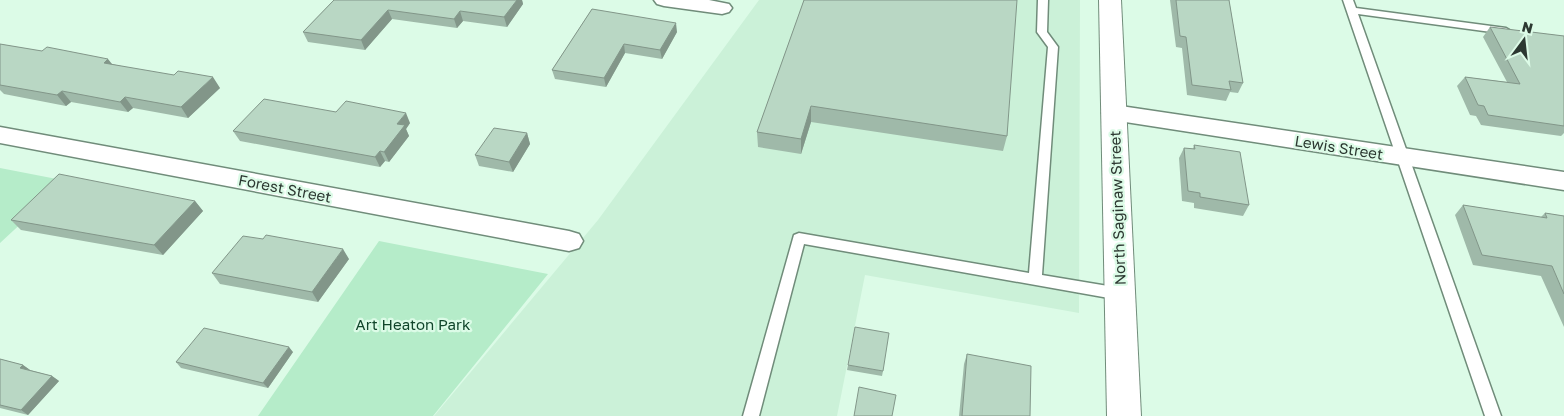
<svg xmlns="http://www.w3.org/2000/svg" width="1564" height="416" font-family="'Golos Text',sans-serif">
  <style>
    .built { fill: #cbf1d8 }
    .green { fill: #b5ecc9 }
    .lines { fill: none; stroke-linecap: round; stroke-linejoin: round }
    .lane-casing { stroke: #708c7a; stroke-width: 3 }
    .street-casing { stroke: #708c7a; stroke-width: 3 }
    .secondary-casing { stroke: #708c7a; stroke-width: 2 }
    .lane { fill: #fff; fill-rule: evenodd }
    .street { fill: #fff; fill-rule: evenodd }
    .secondary { fill: #fff; fill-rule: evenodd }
    .wall { fill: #9fb9a9 }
    .shaded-wall { fill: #829689 }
    .building { fill: #b9d7c4; stroke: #829689 }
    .labels { text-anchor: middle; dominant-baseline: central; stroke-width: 4.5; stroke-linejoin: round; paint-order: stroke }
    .street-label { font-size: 15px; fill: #2c3831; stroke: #dcfbe7 }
    .park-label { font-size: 15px; fill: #11462b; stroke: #dcfbe7 }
  </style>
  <rect width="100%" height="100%" fill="#dcfbe7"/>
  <!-- built -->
  <path class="built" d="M759,0h321l-1,313 -214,-38 -28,141h-403l164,-196z"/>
  <!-- green -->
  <path class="green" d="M0,168l67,13 -67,62z
    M379,241l169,33 -115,142h-175z"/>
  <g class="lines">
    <!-- lane casing -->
    <g class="lane-casing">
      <path id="lane" d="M1038,0h10l-1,32 11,15 -16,228 78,13 5,2 2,4 -2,4 -5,2 -316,-56 -45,172h-16l51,-181 5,-2 230,40 19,-226 -11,-15z
        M1343,0h10l3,8 150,20 5,3 -5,3 -148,-20 143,402h-16z"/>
    </g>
    <!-- street casing -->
    <g class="street-casing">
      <path id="street" d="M654,0h55l20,4 3,4 -3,4 -7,2 -58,-8 -7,-2z
        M1114,105l450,67v18l-458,-71 -4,-6 4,-6z
        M0,127l569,104 10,3 4,7 -4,7 -10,3 -569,-108z"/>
    </g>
    <!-- secondary casing -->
    <g class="secondary-casing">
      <path id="secondary" d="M1099,0h22l20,416h-34z"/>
    </g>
    <!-- lane -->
    <use href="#lane" class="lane"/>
    <!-- street -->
    <use href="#street" class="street"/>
    <!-- secondary -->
    <use href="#secondary" class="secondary"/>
  </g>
  <!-- wall -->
  <path class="wall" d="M334,0h188l1,4 -16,23 -44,-6 -6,7 -65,-9 -27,31 -57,-8 -5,-10z
    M804,0l203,136 -4,15 -192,-29 -10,32 -43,-7 -1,-15z
    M1170,0h59l14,83 -5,10 -8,-1 -4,9 -39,-6 -5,-47 -6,-1z
    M592,9l85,23 -15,27 -37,-6 -19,34 -51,-8 -3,-9z
    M1490,27l74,9v97l-3,3 -80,-11 -5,-9 -6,-1 -13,-29 8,-9 42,5 -24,-45z
    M0,44l112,20 108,24 -32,30 -55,-10 -5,4 -57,-10 -5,4 -62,-12 -4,-4z
    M336,112l74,11 -4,6 3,7 -20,26 -4,-1 -5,6 -140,-26 -7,-10z
    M527,133l3,11 -17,28 -34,-6 -4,-11z
    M1194,145l55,60 -6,11 -49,-8v-5l-12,-2 -3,-43 5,-10 9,1z
    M195,201l8,10 -40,44 -142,-25 -10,-10z
    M1463,205l78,12 4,-4 19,3v111l-23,-51 -68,-11 -18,-50z
    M349,259l-31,43 -98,-18 -8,-11z
    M293,352l-25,36 -87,-20 -5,-6z
    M967,354l63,62h-71l5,-52z
    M0,359l23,6 7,5 22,6 7,5 -31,34 -28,-7z
    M848,365l35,6 -1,5 -35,-6z"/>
  <!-- shaded-wall -->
  <path class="shaded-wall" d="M517,0h5l1,4 -16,23 -3,-10z
    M388,10l4,9 -27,31 -4,-10z
    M460,11l3,10 -6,7 -3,-9z
    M676,23l1,9 -15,27 -2,-9z
    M624,44l1,9 -19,34 -2,-9z
    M108,59l8,10 -12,-6z
    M213,77l7,11 -32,30 -7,-11z
    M62,91l9,11 -5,4 -9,-11z
    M125,97l8,11 -5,4 -8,-10z
    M811,106v16l-10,32v-15z
    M406,113l4,10 -4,6 3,7 -20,26 -5,-10 13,-28z
    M527,133l3,11 -17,28 -4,-10z
    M380,151l5,10 -5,6 -5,-10z
    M195,201l8,10 -40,44 -9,-10z
    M343,249l6,10 -31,43 -6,-10z
    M289,347l4,5 -25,36 -5,-5z
    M23,365l7,5 -10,-2z
    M52,376l7,5 -31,34 -7,-5z"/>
  <!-- building -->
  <path class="building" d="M334,0h183l-13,17 -44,-6 -6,8 -66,-9 -27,30 -58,-8z
    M804,0h213l-10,136 -196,-30 -10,33 -44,-7z
    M1176,0h53l14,83 -14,-2 2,9 -39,-5 -6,-48 -6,-1z
    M592,9l84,14 -16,27 -36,-6 -20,34 -52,-8z
    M1490,27l74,9v90l-76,-11 -4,-9 -6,-1 -13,-28 55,7z
    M0,44l42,7 5,-4 61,12 -4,4 70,12 4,-4 35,6 -32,30 -56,-10 -5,5 -58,-11 -5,4 -57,-10z
    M264,99l72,13 10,-11 60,12 -9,11 8,1 -21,27 -4,-1 -5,6 -142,-26z
    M494,128l33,5 -18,29 -34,-7z
    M1194,145l46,7 9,53 -49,-8v-4l-12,-2 -4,-43 11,1z
    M59,174l136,27 -41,44 -143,-25z
    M1463,205l84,13 -2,-5 19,3v78l-12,-28 -70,-11z
    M266,235l77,14 -31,43 -100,-19 31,-37 20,3z
    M855,327l34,6 -6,38 -35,-6z
    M204,328l85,19 -26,36 -87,-21z
    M967,354l64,12 -1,50h-68z
    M0,359l23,6 -3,3 32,8 -31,34 -21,-5z
    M859,387l37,8 -4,21h-38z"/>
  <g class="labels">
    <!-- street labels -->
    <g class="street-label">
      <text transform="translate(1339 147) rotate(9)">Lewis Street</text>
      <text transform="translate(285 188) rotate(11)">Forest Street</text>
      <text transform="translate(1117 208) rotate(-92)">North Saginaw Street</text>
    </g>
    <!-- park labels -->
    <g class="park-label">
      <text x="413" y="324">Art Heaton Park</text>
    </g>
  </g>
  <!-- north arrow -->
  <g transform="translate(1524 40) rotate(15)" stroke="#dcfbe7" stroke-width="4" paint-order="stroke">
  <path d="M0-4L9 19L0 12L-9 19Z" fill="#2c3831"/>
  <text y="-8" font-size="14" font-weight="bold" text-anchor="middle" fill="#2c3831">N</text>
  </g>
</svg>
